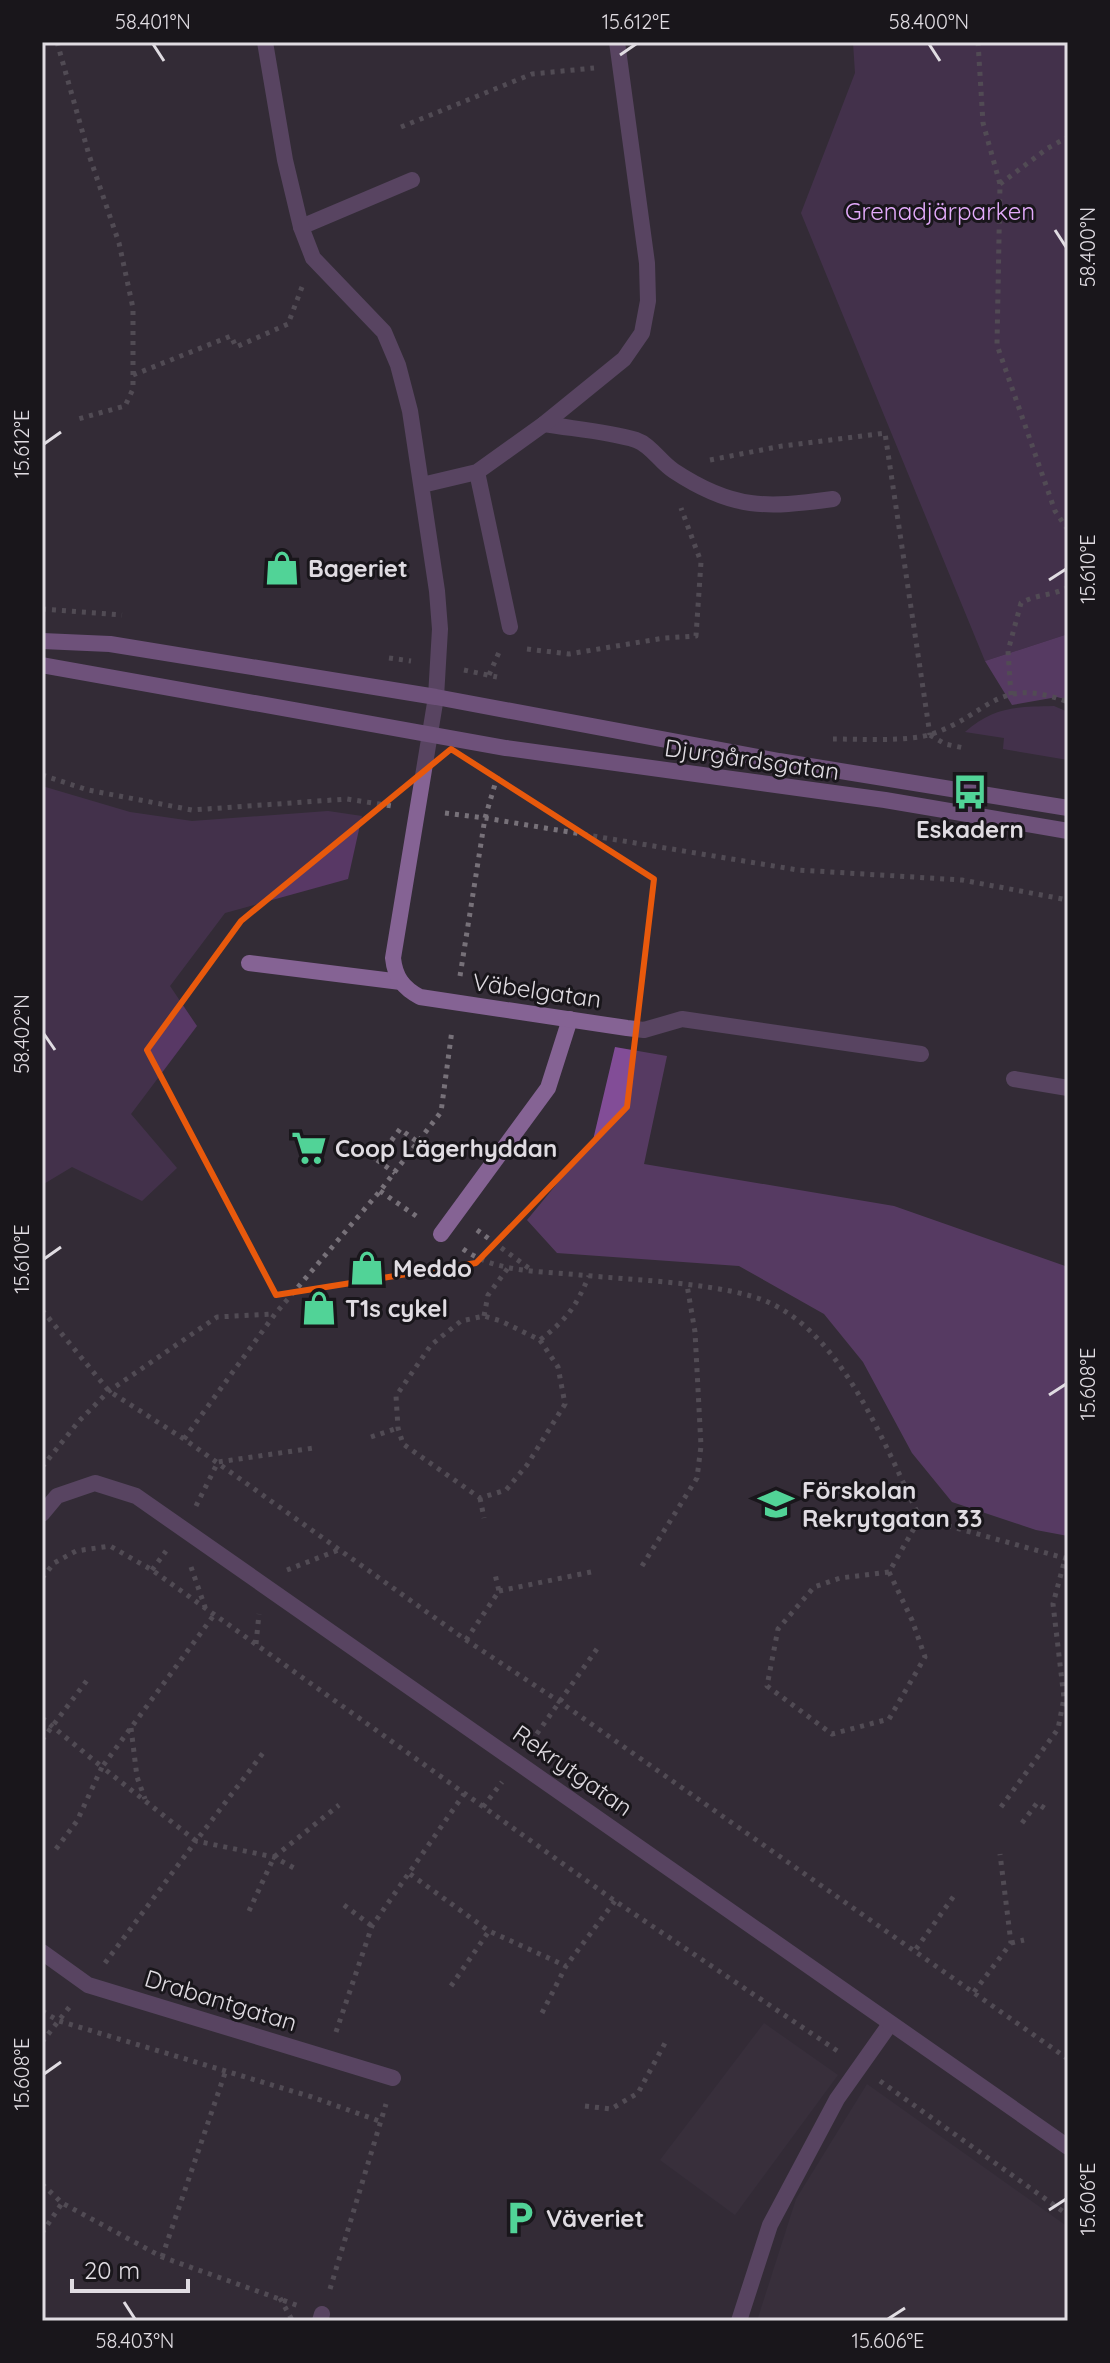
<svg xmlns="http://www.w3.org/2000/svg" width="1110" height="2363" font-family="Quicksand,sans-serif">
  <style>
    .built { fill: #3e3342 }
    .green { fill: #583865 }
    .forest { fill: #824d97 }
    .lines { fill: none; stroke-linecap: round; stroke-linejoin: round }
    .path { stroke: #777179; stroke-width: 5; stroke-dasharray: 4 6; stroke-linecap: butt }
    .service { stroke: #856394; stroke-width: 16 }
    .minor { stroke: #856394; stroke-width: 16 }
    .tertiary { stroke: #856394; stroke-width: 16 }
    .secondary { stroke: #b67fcd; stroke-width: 16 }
    .marked { fill: none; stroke: #e8590c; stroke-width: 6; stroke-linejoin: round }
    .ticks { fill: none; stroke: #e0dce2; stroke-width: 3 }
    .labels { text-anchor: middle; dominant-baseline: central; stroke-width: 6; stroke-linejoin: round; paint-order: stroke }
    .park-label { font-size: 24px; fill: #e4abfc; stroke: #19161b }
    .poi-label { font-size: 24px; font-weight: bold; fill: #e0dce2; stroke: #19161b; text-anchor: start }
    .street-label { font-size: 24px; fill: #e0dce2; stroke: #19161b }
    .neatline { fill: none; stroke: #e0dce2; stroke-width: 3 }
    .ticks-label { font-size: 20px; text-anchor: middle; fill: #e0dce2 }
  </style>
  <rect width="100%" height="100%" fill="#332c36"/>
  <!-- built -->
  <path class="built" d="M764,2023l74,52 -103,140 -75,-55z
    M867,2084l201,143v94h-311l39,-122z"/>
  <!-- green -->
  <path class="green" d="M853,42h215v592l-83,27 -184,-448 54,-140z
    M1054,706l14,6v48l-65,-11 1,-11 -39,-6c30,-26 51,-25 89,-26z
    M42,786l88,26 62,9 136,-10 34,5 -14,63 -123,34 -55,73 27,40 -66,88 46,54 -35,33 -70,-34 -30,18z"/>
  <!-- forest -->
  <path class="forest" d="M1068,634v66l-11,-3 -45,8 -27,-44z
    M615,1047l52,9 -23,108 250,42 174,61v269l-32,-6 -84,-28 -40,-49 -49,-91 -39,-48 -85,-48 -182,-13 -30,-33 66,-80z"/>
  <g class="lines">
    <!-- path -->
    <path class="path" d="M57,42l32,113 30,88 14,65v81l-8,17 -47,13
      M978,42l5,81 17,61 -3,161 58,166 13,19
      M401,127l131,-53 62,-6
      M1000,184l48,-36 20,-11
      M133,375l98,-39 5,11 52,-23 14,-37
      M710,460l72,-14 103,-13 45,302
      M42,609l80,6
      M527,649l42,5 95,-16 32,-2 5,-74 -20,-54
      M389,658l22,3
      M464,670l33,7
      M489,675l11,-25
      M1011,695l-3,-44 13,-48c15,-9 32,-7 47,-16
      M930,735l15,9 19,4
      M833,739c26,0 75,3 99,-5 58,-20 65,-59 136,-32
      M42,775l46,15 104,20 155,-11 45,7
      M445,813l40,5 313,52 164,10 106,20
      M460,976l25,-158 13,-44
      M373,1156l4,4 23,-31 19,14
      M377,1160l18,13
      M380,1191l39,27
      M477,1230l53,39
      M463,1249c34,24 77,22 117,26 53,5 121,7 171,21 88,24 132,147 169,222l148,41
      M42,1310l67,81 75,48 282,201 94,62 508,357
      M484,1316l4,-21 20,-27
      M540,1340l18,27 7,37 -38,61 -21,25 -26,8 -77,-54 -5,-16 -2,-32 35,-51 30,-24 23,-5 17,5 39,19c28,-22 35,-32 49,-64
      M371,1437l27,-9
      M184,1439l91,-125 105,-123 61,-79 11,-82
      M42,1467l37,-46 30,-30 108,-74 57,-3
      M480,1498l4,20
      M196,1506l22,-44 96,-14
      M642,1566l55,-88 4,-32 -6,-114 -8,-47
      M191,1567l14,40
      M152,1570l14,-19
      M287,1570l54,-21
      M889,1572l23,48 13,37 -36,62 -57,15 -65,-48 11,-57 36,-42 26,-9 49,-6 31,-54
      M42,1578l12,-15 22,-12 34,-5 42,24 463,331 224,151
      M499,1591l92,-19
      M466,1640l33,-49 -4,-17
      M256,1644l3,-30
      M42,1718l60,49 112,-152
      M131,1728l6,49 8,22
      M42,1740l46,-61
      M531,1742l68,-96
      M483,1807l19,-25
      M1001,1807l57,-78 6,-31 -11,-94 12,-45
      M1022,1823l15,-20 10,7
      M56,1849l21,-28 25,-54 94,74 67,-88
      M410,1874l79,57 77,35
      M344,1905l28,21
      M249,1911l25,-54 65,-52
      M1011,1943l13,-3
      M916,1949l40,-56
      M105,1963l91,-122 78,16 20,11
      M451,1986l38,-55
      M974,1992l37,-49 -11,-89
      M42,2011l17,10 253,76 70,25
      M542,2013l24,-47 49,-65
      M336,2032l36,-106 92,-132
      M42,2042l29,-37
      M880,2081l188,134
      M585,2106l26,3 27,-16 27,-50
      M42,2184l20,19 100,54 137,49
      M42,2233l20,-30
      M162,2257l63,-184
      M330,2289l56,-185
      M280,2298l12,22"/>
    <!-- service -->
    <path class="service" d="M301,227l111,-47
      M544,424c30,5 63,7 92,16 15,5 24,22 38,31 59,39 92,37 159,28
      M477,472l33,155
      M249,963l152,19
      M441,1234l107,-146 22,-69"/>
    <!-- minor -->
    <path class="minor" d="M265,42l20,118 16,67 12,31 71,74 14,33 12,46 27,180 3,38 -4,68 -43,261c2,19 10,30 27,39l207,31 17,2 38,-11 239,35
      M422,485l55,-13 67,-48 80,-65 18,-26 6,-32 -1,-38 -30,-221
      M1014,1079l54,9
      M42,1952l46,33 305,93
      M320,2321l2,-7
      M739,2321l31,-96 67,-126 53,-75"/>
    <!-- tertiary -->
    <path class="tertiary" d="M42,1514l15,-18 38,-13 41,13 932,651"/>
    <!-- secondary -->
    <path class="secondary" d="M42,641l68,3 326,53 343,64 289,47
      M42,665l464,83 379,52 183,31"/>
  </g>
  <!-- marked area -->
  <path d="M0 0H1110V2363H0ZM451,749l203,130 -27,228 -151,156 -200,32 -129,-245 94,-129z" fill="#332c36" fill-opacity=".55" fill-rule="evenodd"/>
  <path class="marked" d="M451,749l203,130 -27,228 -151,156 -200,32 -129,-245 94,-129z"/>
  <!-- ticks -->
  <path class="ticks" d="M153,44l11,17M929,44l11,17M620,55l16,-11M1055,230l11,17M44,444l17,-12M1049,580l17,-11M44,1034l11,16M44,1259l17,-12M1049,1395l17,-11M44,2074l17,-12M1049,2210l17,-11M124,2302l11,17M888,2319l17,-11"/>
  <!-- icons -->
  <defs>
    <g id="shop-bare" transform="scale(2.76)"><path d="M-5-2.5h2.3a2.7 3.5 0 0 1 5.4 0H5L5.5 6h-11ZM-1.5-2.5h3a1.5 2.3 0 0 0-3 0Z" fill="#51d397" stroke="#19161b" stroke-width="2.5" paint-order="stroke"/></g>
    <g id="bus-bare" transform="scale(2.76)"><path d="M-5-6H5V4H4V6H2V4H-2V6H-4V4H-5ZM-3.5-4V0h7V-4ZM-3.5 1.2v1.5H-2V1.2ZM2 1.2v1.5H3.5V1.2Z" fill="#51d397" stroke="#19161b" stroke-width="2.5" paint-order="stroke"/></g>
    <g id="supermarket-bare" transform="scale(2.76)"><path d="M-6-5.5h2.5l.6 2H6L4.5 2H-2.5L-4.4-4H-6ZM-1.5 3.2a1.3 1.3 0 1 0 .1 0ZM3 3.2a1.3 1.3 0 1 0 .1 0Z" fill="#51d397" stroke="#19161b" stroke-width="2.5" paint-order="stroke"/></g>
    <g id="school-bare" transform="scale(2.76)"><path d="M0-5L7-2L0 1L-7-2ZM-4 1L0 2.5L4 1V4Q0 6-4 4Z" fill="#51d397" stroke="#19161b" stroke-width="2.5" paint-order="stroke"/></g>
    <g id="parking-bare" transform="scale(2.76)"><path d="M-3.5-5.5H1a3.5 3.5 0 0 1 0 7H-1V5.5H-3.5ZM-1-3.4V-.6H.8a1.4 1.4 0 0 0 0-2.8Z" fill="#51d397" stroke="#19161b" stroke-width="2.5" paint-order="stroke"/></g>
  </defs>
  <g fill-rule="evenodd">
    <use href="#shop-bare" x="282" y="568"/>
    <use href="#bus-bare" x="970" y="792"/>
    <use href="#supermarket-bare" x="309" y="1148"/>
    <use href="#shop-bare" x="367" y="1268"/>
    <use href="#shop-bare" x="319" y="1308"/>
    <use href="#school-bare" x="776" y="1504"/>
    <use href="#parking-bare" x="520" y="2218"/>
  </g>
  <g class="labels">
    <!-- park labels -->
    <g class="park-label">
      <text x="940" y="211">Grenadjärparken</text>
    </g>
    <!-- poi labels -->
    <g class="poi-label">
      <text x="308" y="568">Bageriet</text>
      <text x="970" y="829" text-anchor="middle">Eskadern</text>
      <text x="335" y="1148">Coop Lägerhyddan</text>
      <text x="393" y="1268">Meddo</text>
      <text x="345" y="1308">T1s cykel</text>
      <text x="802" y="1490">Förskolan<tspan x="802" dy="28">Rekrytgatan 33</tspan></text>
      <text x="546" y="2218">Väveriet</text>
    </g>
    <!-- street labels -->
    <g class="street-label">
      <text transform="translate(752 759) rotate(8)">Djurgårdsgatan</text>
      <text transform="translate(537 990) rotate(8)">Väbelgatan</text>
      <text transform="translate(573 1770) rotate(35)">Rekrytgatan</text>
      <text transform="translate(221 2000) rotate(17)">Drabantgatan</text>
    </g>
  </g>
  <!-- border -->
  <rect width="1110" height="2363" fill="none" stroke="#19161b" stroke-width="88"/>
  <!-- scale -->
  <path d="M72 2279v12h116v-12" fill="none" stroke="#e0dce2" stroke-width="4"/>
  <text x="84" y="2279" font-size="24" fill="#e0dce2" stroke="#19161b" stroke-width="6" paint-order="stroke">20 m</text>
  <rect x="44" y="44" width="1022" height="2275" class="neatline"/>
  <g class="ticks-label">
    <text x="153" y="29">58.401°N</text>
    <text x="636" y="29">15.612°E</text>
    <text x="929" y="29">58.400°N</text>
    <text transform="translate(1088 247) rotate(-90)" y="7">58.400°N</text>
    <text transform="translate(22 444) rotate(-90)" y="7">15.612°E</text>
    <text transform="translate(1088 569) rotate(-90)" y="7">15.610°E</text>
    <text transform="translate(22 1034) rotate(-90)" y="7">58.402°N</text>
    <text transform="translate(22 1259) rotate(-90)" y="7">15.610°E</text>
    <text transform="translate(1088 1384) rotate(-90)" y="7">15.608°E</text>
    <text transform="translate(22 2074) rotate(-90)" y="7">15.608°E</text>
    <text transform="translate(1088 2199) rotate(-90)" y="7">15.606°E</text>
    <text x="135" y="2348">58.403°N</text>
    <text x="888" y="2348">15.606°E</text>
  </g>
</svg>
